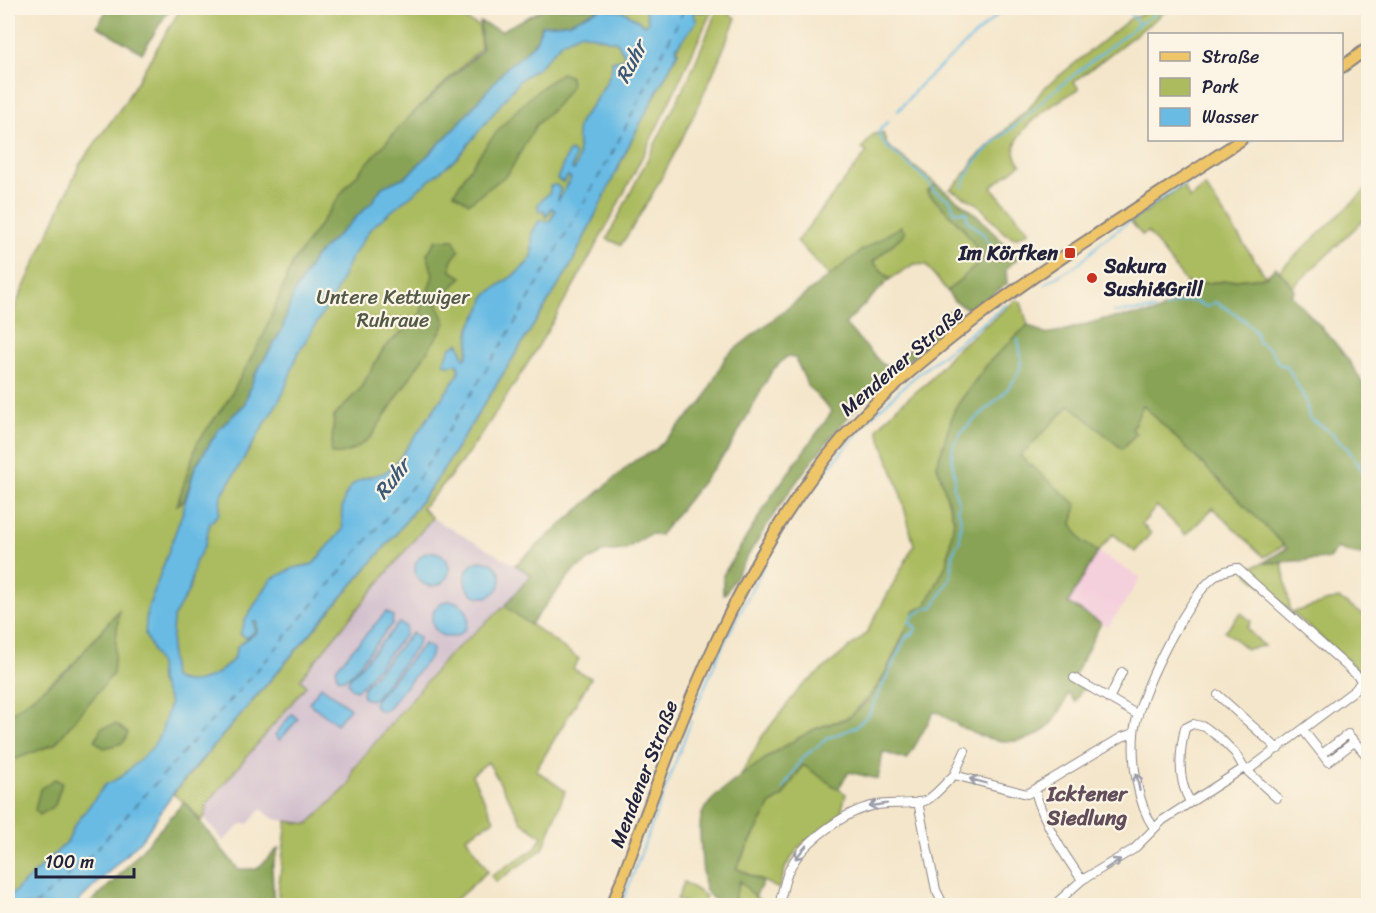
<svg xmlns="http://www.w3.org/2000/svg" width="1376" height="913" font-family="Sriracha,sans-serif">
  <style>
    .built { fill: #f4cfdc }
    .industrial { fill: #d0bdcc }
    .green { fill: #abbb5e; stroke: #666e4c; stroke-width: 1.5 }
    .forest { fill: #88a355; stroke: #556248; stroke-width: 1.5 }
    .water { fill: #69bbe4; stroke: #466e90; stroke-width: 1.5; fill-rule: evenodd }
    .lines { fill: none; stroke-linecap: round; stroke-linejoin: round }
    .stream { stroke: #69bbe4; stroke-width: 2 }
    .ferry { stroke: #3b5876; stroke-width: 1.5; stroke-dasharray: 8 6; stroke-linecap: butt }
    .minor-casing { stroke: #8b8483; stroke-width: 10 }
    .major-casing { stroke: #8b8483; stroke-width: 14 }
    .minor { stroke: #fff; stroke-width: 8 }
    .major { stroke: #eec569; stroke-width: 10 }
    .oneway { stroke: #9c9ca7 }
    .poi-dot { fill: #c8321e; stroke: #fcf5e5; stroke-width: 2 }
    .labels { text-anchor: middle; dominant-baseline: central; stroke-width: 4.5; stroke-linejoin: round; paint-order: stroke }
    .poi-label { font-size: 20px; font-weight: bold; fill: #22223b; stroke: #fcf5e5; text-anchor: end }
    .park-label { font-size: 20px; fill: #525847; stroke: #fcf5e5 }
    .street-label { font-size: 20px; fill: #22223b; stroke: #fcf5e5 }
    .water-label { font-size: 21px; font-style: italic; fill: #3b5876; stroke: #fcf5e5 }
    .neighbourhood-label { font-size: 21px; font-weight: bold; fill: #624e5a; stroke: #fcf5e5 }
  </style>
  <rect width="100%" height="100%" fill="#fcf5e5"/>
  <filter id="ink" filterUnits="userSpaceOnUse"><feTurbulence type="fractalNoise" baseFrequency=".0167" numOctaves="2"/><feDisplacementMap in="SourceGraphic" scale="12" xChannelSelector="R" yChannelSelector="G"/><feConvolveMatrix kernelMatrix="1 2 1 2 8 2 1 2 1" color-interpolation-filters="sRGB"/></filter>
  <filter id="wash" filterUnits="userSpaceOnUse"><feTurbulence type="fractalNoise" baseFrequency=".008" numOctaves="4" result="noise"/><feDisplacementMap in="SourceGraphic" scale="24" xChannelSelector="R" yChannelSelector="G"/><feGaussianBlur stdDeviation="1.35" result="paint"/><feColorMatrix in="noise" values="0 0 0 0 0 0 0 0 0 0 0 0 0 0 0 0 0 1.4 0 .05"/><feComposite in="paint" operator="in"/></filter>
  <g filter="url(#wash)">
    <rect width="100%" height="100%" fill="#f4e6cb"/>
    <!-- built -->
    <path class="built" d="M1098,552l43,26 -33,49 -41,-23z"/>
    <!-- industrial -->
    <path class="industrial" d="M432,518l99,56 -26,32 -58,51 -94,112 -3,15 -42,40 -34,-5 -13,-10 -13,15h-6l-19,17 -19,-23 3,-14 99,-118 -6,-7z"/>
    <!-- green -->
    <path class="green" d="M181,8h262l36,18 2,22 -75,72 154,-112h117l-70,137 -197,322 -389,439 -13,-1v-184l59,-43 51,-67 -48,57 -62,48v-394l72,-158 43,-59z
      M707,8h6c-54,120 -113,238 -182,350 -34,53 -65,105 -109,150l10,10 -132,161 6,7 -99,118 -3,14 -3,3 -13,-16 -15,-11 223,-260 40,-53 134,-214 60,-124 48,-91 -2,-3 19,-31 -2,-4 2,-3 10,1z
      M718,8l18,10c-32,81 -67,154 -115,227l-14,-6 83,-164z
      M1154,8h16l-96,74 5,7c-21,12 -83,47 -58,75l-30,23 39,45 -15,6 -11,-5 -26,-29 -28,-15 11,-10 15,-21 55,-52 12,-17 87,-70z
      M883,133l4,12 49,39 -9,7 36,37 21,31 -37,32 -21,-26 -12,-1 -24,15 -17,-17 32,-29 -44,18 -31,26 -33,-36 70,-89 -5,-3 11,-15z
      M1183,186l7,13 15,-13 61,91 -78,8 -40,-53 -6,3 -11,-13z
      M1368,188v28l-75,71 -14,-16z
      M1016,300l5,2 7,23 -39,37 -34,46 -18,57 17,56 -7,42 -21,43 -11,5 -35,72 -29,33 -36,13 -43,25 -33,25 22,-41 39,-50 66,-54 48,-89 -15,-57 -22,-59 20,-22 31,-25 25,-30z
      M1070,404l62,26 11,-25 142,140 -21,12 -51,-49 -27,27 -29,-29 -15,18 9,9 -16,19 -22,-18 -15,18 -16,-11 -62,-85z
      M1263,563h19l9,50 47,-15 30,20v54h-8l-114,-100 1,-4z
      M505,606l74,53 -6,10 18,9 -55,92 29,21 -22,58 -47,33 -5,-6 44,-27 7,-13 -20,-14 -34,-60 -16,13 22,45 -28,17 22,34 -38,34h-171l-1,-14 9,-70 21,3 42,-40 3,-15 94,-112z
      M1241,613l10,8 -4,8 17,17 -17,3 -22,-18z
      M803,765l43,29 -6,22 -40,30 -14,20 -7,23 -43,-21 35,-64 11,-7z
      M740,880l24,25 -32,1z
      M684,882l22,14 -4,9h-11l-14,-5z"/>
    <!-- forest -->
    <path class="forest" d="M108,8h62l-28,45 -45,-27z
      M545,8h57l-34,15 -26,2 -6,16 -15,16 -13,9 -52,61 -49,49 -25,11 -10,15 -57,55 -22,38 -11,35 -27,45 -11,30 -25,24 -24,38 -11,34 -7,4 20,-62 31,-43 36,-66 28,-70 54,-77 60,-67 76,-70 -2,-28 21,9z
      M561,73l9,3 1,10 -14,19 -21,20 -28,49 -39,29 -15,-10c28,-46 61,-89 107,-120z
      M936,184l41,31 41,43 -12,11 1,15 -37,26 -16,-9 -7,-10 37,-32 -21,-31 -36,-36z
      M901,226l4,7 -32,29 17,17 -45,45 36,39 9,5 59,-57 9,1 4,4c-39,32 -80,63 -113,100 -49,55 -87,114 -123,177l-3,1v-19l50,-81 59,-82 -24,-26 -13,-28 -9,-1 -14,14 -42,76 -70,88 -10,-1 -26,16 -22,2 -29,19 -43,54 -25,-19 26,-31 -16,-10 119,-104 21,-11 47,-47 24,-47 135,-105z
      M436,240h18l5,11 -8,10v10l11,6 -25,26 9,20 -75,114c-12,10 -24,19 -40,17l3,-38 26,-27 24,-41 36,-33 13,-40 -6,-21z
      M1276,267l19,23 -4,5c28,30 62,62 77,101v160l-18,-3 -12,-5 -9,11 -66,4 24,-15 -144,-143 -11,24 4,5 -14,15 -52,-44 -50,51 57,49 -5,19 10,17 16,11 -30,51 33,20 -29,58 15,8 -6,2 -6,11 -7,-9c-22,67 -83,55 -128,20l-6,-1 -27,48 -24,-8 -5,27 -29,-7 -11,17 -35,-24 -21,32 -11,7 -35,64 27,14 -8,15 -15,-16 -8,24c-16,0 -28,-10 -29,-27 0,-16 -6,-50 -1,-64 7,-22 88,-72 111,-84 12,-6 29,-7 39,-15 33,-25 44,-69 63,-104l11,-6 21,-42 7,-43 -17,-55 18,-57 34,-46 39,-37 16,9 19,-3 41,-12 51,-6 25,-14 8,-14 78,-8z
      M119,610l-6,64 -58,70 -47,18v-46l62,-48z
      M116,724l12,9 -5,10 -19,5 -9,-7 6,-13z
      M55,779l7,4 -7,22 -15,10 -5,-5 5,-21z
      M184,802l54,67h19l22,-22 -7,21 2,37h-186l28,-26z"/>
    <!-- water -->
    <path class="water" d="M602,8l23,4 20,13 3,-4 -3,-13h62l-2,4 -10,-1 -2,3 4,7 -21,27 2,4 -48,91 -60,124 -134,214 -40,53 -223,259 -29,44 -69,68h-67v-7l60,-57 6,-15 31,-41 16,-8 31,-29 9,-15 9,-30 -10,-22 -1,-16 -14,-31 2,-23 35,-97 13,-47 24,-38 25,-24 11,-30 27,-45 11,-35 22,-38 57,-55 10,-15 25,-11 49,-49 52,-61 13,-9 15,-16 6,-16 26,-2zM581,33l36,9 9,16 -14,3c4,11 -20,45 -29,56 -14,17 3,34 -9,53l-2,-1 3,-13 -4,-5 -3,2 -11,26 6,3 5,-6 3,2 -13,23 2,-13 -4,-3 -6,1v6l-12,12 1,8 5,-2 2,7 6,-9 3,3 -5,10h-11l-7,12v24c-13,19 -33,25 -48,41 -1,13 -9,18 -14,30 -3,11 1,19 -4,29l-2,1 -5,-15 -8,4 -7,15 2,3 12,-1 1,9 -3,5 -62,88c-10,9 -16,8 -29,12 -22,6 -26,32 -22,51l-30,35 -19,4 -23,11 -25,39 -6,16 7,4 8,-7 -1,-9h3v10c-4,4 -18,12 -19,14 -3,4 -2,9 -5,13 -13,17 -40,30 -60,19l-2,-25 2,-35 16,-28 6,-27 10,-18 5,-22 9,-9 2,-18 62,-102 15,-41 38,-61 14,-32 21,-32 87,-71 63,-78 17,-11 24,-26z
      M415 569a17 17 0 1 1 34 0a17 17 0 1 1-34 0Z
      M465 579a18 18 0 1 1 36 0a18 18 0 1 1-36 0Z
      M432 619a18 18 0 1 1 36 0a18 18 0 1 1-36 0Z
      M386,612l7,4 -1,8 -43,53 -5,2 -6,-1 -2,-5 1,-6z
      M399,623l7,4 -1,8 -44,52 -5,3 -5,-2 -3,-5 2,-5z
      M412,633l7,4 -1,8 -43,53 -5,2 -6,-2 -2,-4 1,-6z
      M424,644l8,4 -1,8 -44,53 -5,2 -5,-2 -3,-5 2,-5z
      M321,686l29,22 -13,16 -28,-21z
      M292,714l6,5 -18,21 -5,-5z"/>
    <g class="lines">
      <!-- stream -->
      <path class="stream" d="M1139,24l27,-16
        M898,111l22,-26 85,-77
        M889,120l-10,11v5l7,10 42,35 6,10 16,9 5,12h12v8l16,14 14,22
        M963,187c10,-40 59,-60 83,-90l93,-73 -13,-16
        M1045,284l35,-21 21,-21 51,-37 101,-65
        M1165,308c17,-7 26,-11 42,-1l8,-5c14,8 43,22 43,40l12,7 9,15 8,2 19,35 3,17 25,16v3l14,12 20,30
        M1114,312l41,-2
        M801,501l69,-83 42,-39 94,-74
        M694,712l27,-63 59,-115
        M783,789l19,-31 26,-20 28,-11 13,-13 37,-77 8,-4 2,-5 -7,-6 5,-7 14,-8 4,1c6,-10 14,-20 18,-31 5,-14 -1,-25 10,-36 -2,-11 4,-23 -3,-32l2,-5 -6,-17c7,-18 -11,-29 7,-53 13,-17 60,-45 61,-72 1,-7 -2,-15 -3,-23
        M621,906l70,-185"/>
      <!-- ferry -->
      <path class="ferry" d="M34,906l59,-53 174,-194 150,-178 101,-163 97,-170 70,-140"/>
    </g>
  </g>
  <g filter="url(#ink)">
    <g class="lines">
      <!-- minor casing -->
      <g class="minor-casing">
        <path id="minor" d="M1074,678l64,37
          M1218,695l60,54
          M1109,699l13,-27
          M1303,730l19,24 26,-20 18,21
          M1322,754l6,8 26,-20
          M954,775l11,-24
          M1035,791c9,33 28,62 47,89
          M918,802l18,88 8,16
          M1190,802c-13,-23 -11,-49 -5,-74l8,-4 12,3 16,12 14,14 9,15 33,30
          M1154,828c-17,-24 -22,-65 -20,-94 2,-35 51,-132 78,-155 7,-7 16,-9 25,-11l125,112 -7,10 -108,81
          M779,906c3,-12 5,-25 10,-36 12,-26 55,-58 83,-64 15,-4 41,0 55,-6 10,-6 19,-18 27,-25l73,19 95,-57 12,-4
          M1053,906l29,-26 52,-31 29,-29 81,-52"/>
      </g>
      <!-- major casing -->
      <g class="major-casing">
        <path id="major" d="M1342,67l26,-19
          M612,906c61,-164 118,-338 234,-472 38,-43 82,-78 127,-113 86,-65 178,-121 268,-181"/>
      </g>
      <!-- minor -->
      <use href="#minor" class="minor"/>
      <!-- major -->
      <use href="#major" class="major"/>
    </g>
    <!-- one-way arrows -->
    <defs><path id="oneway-shaft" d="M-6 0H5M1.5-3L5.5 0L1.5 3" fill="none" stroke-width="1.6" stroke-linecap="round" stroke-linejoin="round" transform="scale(1.5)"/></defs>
    <g class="oneway">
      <use href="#oneway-shaft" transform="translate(978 781) rotate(-165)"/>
      <use href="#oneway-shaft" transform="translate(1138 782) rotate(-100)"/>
      <use href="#oneway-shaft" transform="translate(878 805) rotate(171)"/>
      <use href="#oneway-shaft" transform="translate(801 852) rotate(130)"/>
      <use href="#oneway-shaft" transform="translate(1113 864) rotate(-33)"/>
    </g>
  </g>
  <!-- markers -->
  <g class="poi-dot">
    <rect x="1064" y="247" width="12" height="12" rx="3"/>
    <circle cx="1092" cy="278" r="6"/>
  </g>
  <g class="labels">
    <!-- poi labels -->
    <g class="poi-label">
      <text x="1058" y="253">Im Körfken</text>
      <text x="1104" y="266" text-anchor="start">Sakura<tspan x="1104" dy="23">Sushi&amp;Grill</tspan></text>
    </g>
    <!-- park labels -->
    <g class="park-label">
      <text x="393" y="297">Untere Kettwiger<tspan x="393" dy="23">Ruhraue</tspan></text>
    </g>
    <!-- street labels -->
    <g class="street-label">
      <text transform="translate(902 361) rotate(-41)">Mendener Straße</text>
      <text transform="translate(644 774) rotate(-69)">Mendener Straße</text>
    </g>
    <!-- water labels -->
    <g class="water-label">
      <text transform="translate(631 62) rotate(-63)">Ruhr</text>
      <text transform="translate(392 479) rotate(-52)">Ruhr</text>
    </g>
    <!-- neighbourhood labels -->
    <g class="neighbourhood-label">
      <text x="1087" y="794">Icktener<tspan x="1087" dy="24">Siedlung</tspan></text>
    </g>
  </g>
  <!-- margin -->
  <rect width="1376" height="913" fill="none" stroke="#fcf5e5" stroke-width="30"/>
  <!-- legend -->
  <rect x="1148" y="33" width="195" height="108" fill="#fcf5e5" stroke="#a5a1a1" stroke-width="1.5"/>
  <rect x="1160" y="52" width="30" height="9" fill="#eec569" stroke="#a5a1a1" stroke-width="1.5"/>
  <text x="1202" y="63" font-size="18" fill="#22223b">Straße</text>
  <rect x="1160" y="78" width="30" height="18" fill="#abbb5e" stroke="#a5a1a1" stroke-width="1.5"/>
  <text x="1202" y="93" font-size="18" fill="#22223b">Park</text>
  <rect x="1160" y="108" width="30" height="18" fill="#69bbe4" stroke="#a5a1a1" stroke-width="1.5"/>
  <text x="1202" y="123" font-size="18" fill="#22223b">Wasser</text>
  <!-- scale -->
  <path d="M36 868v9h98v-9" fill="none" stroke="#22223b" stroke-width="3"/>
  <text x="45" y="868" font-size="18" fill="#22223b" stroke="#fcf5e5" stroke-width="4.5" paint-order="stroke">100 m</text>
</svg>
